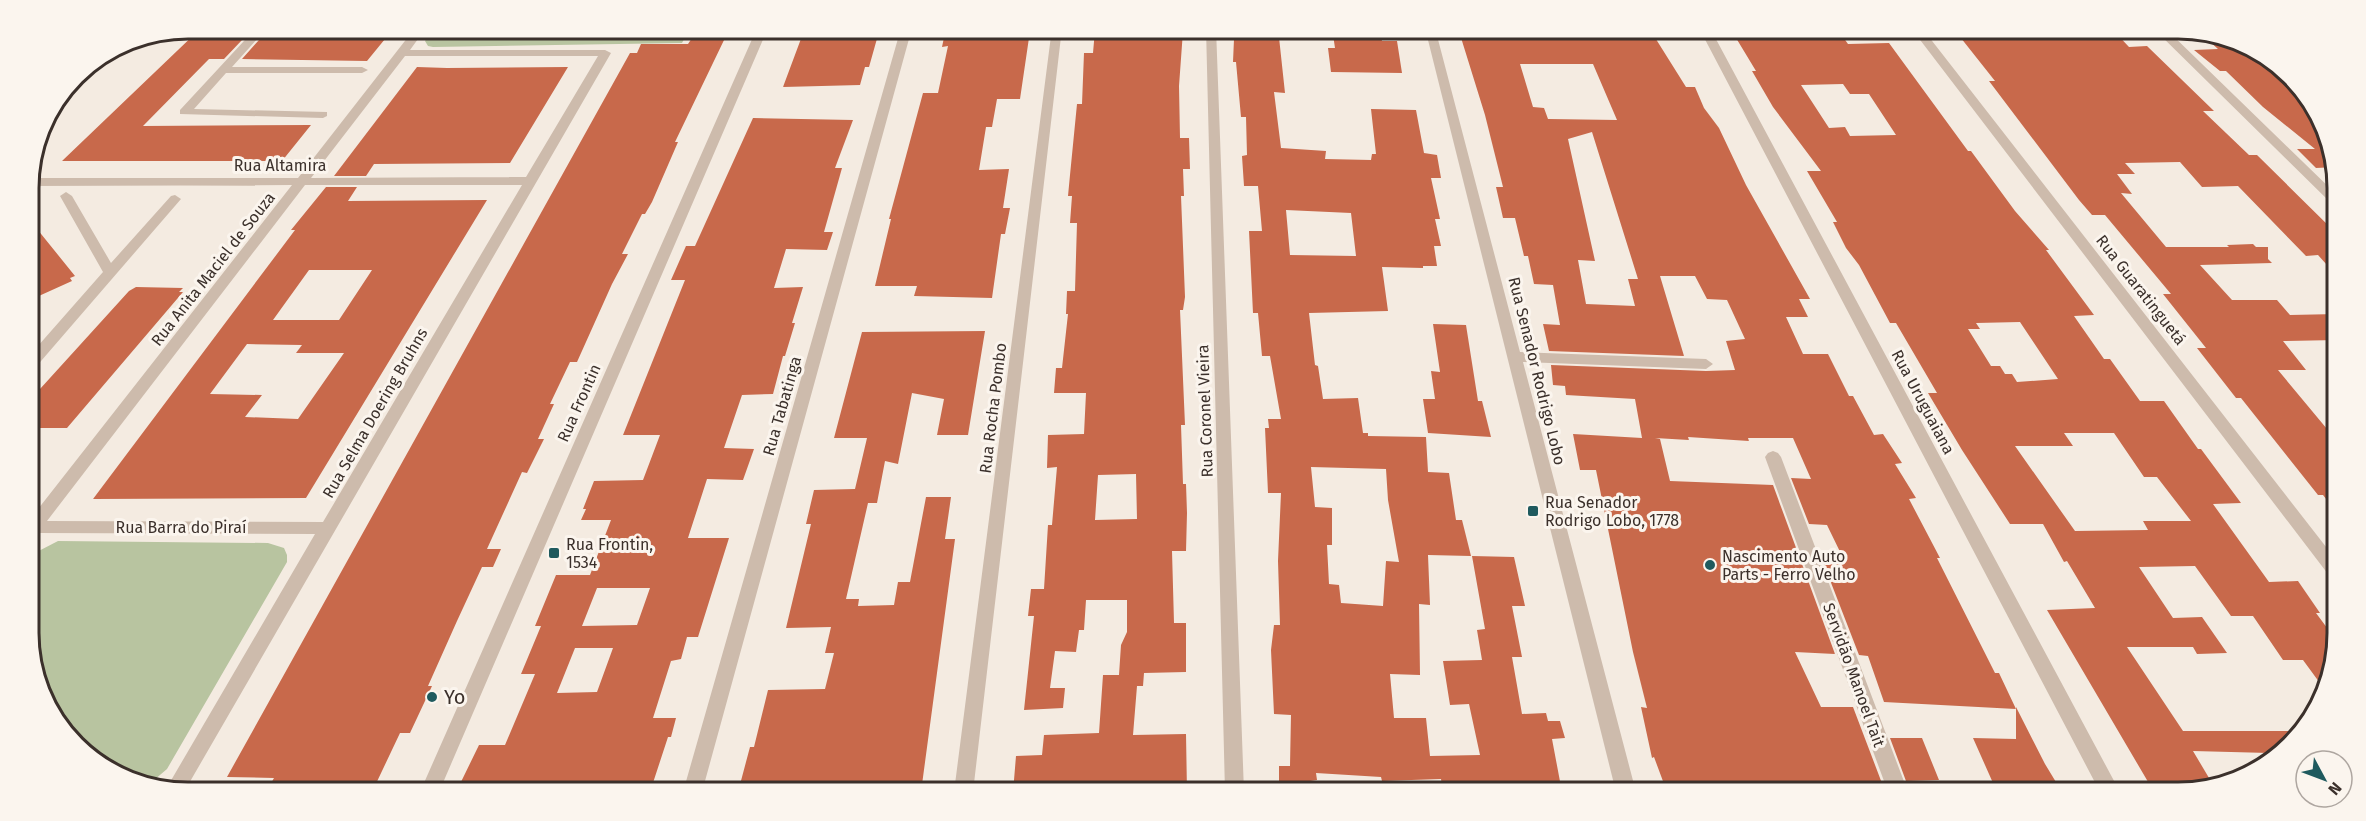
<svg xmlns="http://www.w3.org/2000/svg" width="2366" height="821" font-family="'Fira Sans',sans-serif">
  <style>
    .green { fill: #b8c4a0 }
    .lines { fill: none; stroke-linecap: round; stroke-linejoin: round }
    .stream { stroke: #7fb0b2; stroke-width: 5 }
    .building { fill: #c8694b; fill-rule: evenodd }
    .minor { fill: #cdbbac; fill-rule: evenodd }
    .poi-dot { fill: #1f5a5e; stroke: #fbf5ee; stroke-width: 2 }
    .labels { text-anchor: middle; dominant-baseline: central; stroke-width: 6; stroke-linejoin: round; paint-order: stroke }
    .street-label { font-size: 16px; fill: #3b302b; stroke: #fbf5ee }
    .poi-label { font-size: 16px; fill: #3b302b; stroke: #fbf5ee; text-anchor: start }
    .near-poi-label { font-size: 20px; fill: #3b302b; stroke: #fbf5ee; text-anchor: start }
    .rim { fill: none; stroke: #3b302b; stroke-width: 3 }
  </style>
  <rect width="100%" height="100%" fill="#f4ebe1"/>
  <!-- green -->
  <path class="green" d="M434,28l255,1 -7,14 -249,4 -5,-1 -3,-5z
    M58,541l210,2 16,5 3,7v7l-120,207 -20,17 -10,-2 -69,-45 -36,-75 -1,-109z"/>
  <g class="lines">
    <!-- stream -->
    <path class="stream" d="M57,102l61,-56"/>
  </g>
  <!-- building -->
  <path class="building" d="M201,28h38l-12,12h15l-18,19h-15l-66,67 168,-1 -29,36h-220z
    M290,28h104l-27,33 -125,-2 17,-19h20z
    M805,28h75l-11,39h-4l-5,18 -77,2z
    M946,28h22l-1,3h63l-10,68h-23l-5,28h-6l-7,43 30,-1 -6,39h7l-5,26h-4l-9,64 -78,-2 3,-10h-42l16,-67h-2l34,-126h15l10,-47 -6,1z
    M1261,28h17l7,65 -11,-1 7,56 45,3 -1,8 46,1 1,-6h4l-5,-45 45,1 8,43 13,2 4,23h-10l9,41h-5l6,27h-7l3,20h-14v2l-41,-1 6,44 -79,2 6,52 3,1 5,33 35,-1 5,35h5v3l58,1 2,35 21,1 7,47h6l9,36 -43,-1 2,50 -11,-1 1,71 -30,-1 4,44h32l4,38 50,-1 -11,-51 -19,1 -7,-44 39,-1 -5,-30 8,-1 -13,-73 42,1 11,49h-13l10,51h-10l10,57 24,-1 2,8h12l5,17 -13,1 10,53h-119l-2,-13 -59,2 -1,-4 -65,-4 1,7 -7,1 1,11h-32v-26h11l1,-51 -17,-1 -3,-64 3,-25h6l-2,-64 3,-68h-13l-3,-65h4l-1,-9h13l-11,-63h-8l-4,-43h-5l-4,-82h13l-4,-45h-14l-2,-30 5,-1 -1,-38h-5l-5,-55h-3l1,-23 27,-1zM1286,210l65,3 5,43 -66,-1zM1311,467l75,2 2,31 11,62 -13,-1 -3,45 -42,-3 -2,-18 -10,-1 -2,-39h5v-37l-17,-1z
    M1332,28h47l3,13h15l5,32 -71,-1 -3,-24h7z
    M1458,28h35l2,7h71l-3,-7h29l4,8h58l32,51h9l9,21 15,20 27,57 64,114h-11l9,18h-22l17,37h25l21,42h4l21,39 9,-1 19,29 -7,1 21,34 -7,1 31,59h-3l58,115h4l17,36 -132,-7 -16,-46 -9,-1 -36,-93h22l-18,-37 -18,-1 -18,-46 20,1 -18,-41h-45l1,3 -61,-4 1,3 -34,-2 5,1 10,42 103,4 62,169 -40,-2 26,55h32l30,79h-4l3,6h-215l-13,-35 -2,1 -11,-51 6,1 -14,-56 -37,-182h-16l-7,-36 69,4 -7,-39 -69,-4 -1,-9 -12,-1 -2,-20 155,6 29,-1 -9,-29 19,-2 -18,-39 -20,-1 -12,-23h-35l24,80 -135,-5 -6,-27 17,1 -7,-40 -19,-1 -6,-28h-4l-9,-38h-12l-7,-31h7l-18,-72zM1520,64h73l24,56 -69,-1 -4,-11 -11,-1zM1592,132l46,147h-10l7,27 -49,-2 -8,-44 17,1 -27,-122z
    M1730,28l108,2 10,14 41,-1 79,108h3l44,60 34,39h-3l48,65 -20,1 30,43h6l30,42h24l34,48h3l40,54 -28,1 56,78 29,-1 22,32h-4l20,27 -7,44 -4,6 -22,-30h-20l-30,-44h-22l-36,-50 -56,1 34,51 29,-1 25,36 -30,1 -4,-7h-66l56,84h113l-20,28 -2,1 -5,-7 -76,-2 19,32 -24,9h-34l-107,-182 48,-2 -28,-47 -3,1 -21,-38h-33l-48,-74 -34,-57h9l-41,-70h-6l-31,-58 -13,-17 -13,-26h4l-30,-51h14l-48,-64 -21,-36h4zM1843,84l7,10h19l27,41 -46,1 -5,-9 -16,1 -28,-43zM2020,322l38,57 -41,3 -5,-8h-7l-5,-8h-9l-23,-37h12l-4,-6zM2064,433h50l30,44h13l34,44h-48l5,9 -73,1 -60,-85h58z
    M1953,28h52l3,4h27l6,6 49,-3 -3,-4h27l15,16 18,-1 67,65h-11l46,44h8l79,78v42l-18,-20 -12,1 -68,-70 -36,1 -22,-25 -55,1 10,11h-18l15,20 -11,-1 45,54h63l-2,-2 26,-1 3,3h12v12l4,4 -72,2 32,35h45l13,15 47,-1v26l-54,1 23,29h-28l59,71v72l-14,-18h-5l-77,-97h-5l-39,-50h9l-43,-54h8l-66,-79h-13l-13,-15 -90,-119h6z
    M1095,30l88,1 -4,55 1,52h9l1,31h-7l1,27h-3l4,101 -2,13h-3l5,115h-4l2,59h3l1,29 -1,38h-14l2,72h12v49l-42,1 -1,13h-6l-4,49 53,-1 1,58h-174l3,-36 26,-1 2,-20 55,-2 4,-58h16l2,-30 6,-13v-32h-41l-2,30h-5l-3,22 -21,-1 -5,37h15l-2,20 -39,2 10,-94h-6l3,-27h13l4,-64h4l5,-58 -10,1 1,-33 36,-1 2,-41h-32l2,-25h6l6,-54h-2l1,-23h8l2,-68h-7l2,-27h-4l2,-21 7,-71h5l2,-51h9zM1136,474l1,45 -42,1 3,-45z
    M2199,32l30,5 31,21 42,33 34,76 -20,1 -19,-19h18l-52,-42 -37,-36h-6l-26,-21 24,-1z
    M692,38h33l-50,104h3l-26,60 -7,12h-3l-20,40h6l-16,30 -35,78h-7l-20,42h4l-16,35h6l-17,34 -5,-1 -35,77h14l-8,18h-11l-25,54 -29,65h4l-22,47h-10l-27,57 -107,2 8,-14 -47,-1 403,-724h7l4,-9h47z
    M417,67l30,1 121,-1 -58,96 -136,1 -8,12h-32z
    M753,118l100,2 -18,48h7l-18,64h9l-6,18 -41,-1 -12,39 29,-1 -11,36h3l-10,33h-2l-10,38 -31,1 -18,53 30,1 -11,31 -36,-1 -19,59h41l-31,99h-11l-6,22 -10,2 -18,57h23l-5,19h-3l-18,55h-183l4,-8h-11l19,-39h26l30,-71h-14l20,-48h-6l21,-51h34l21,-55h-30l5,-11h-3l11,-28 49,-1 17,-45h-37l62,-155h-14l15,-34h9zM597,588h53l-13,37 -55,1zM575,648h38l-16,44 -40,1z
    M326,187h31l-9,14 139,-1 -181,298 -213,1 202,-269h-4zM309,270h63l-33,50h-66zM247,344l55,1 -6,8h48l-46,66 -53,-2 17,-22 -52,-1z
    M29,219l46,57 -5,2 2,3 -42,19z
    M136,287l47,1 -4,4h4l-116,136h-37v-28l99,-109z
    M1433,324l33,1 12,76h4l9,36 -63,-4 -5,-34h12l-4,-28 9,1z
    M985,331l-17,104h-31l7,-36 -32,-6 -14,71 -13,-3 -8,42h-9l-22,96h13l-1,7 36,-1 4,-23h12l16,-85h25l-6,42h10l-34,253h-39l2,-7 -53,2 -1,5h-92l12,-45h4l14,-57 57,-1 9,-36h-9l6,-26 -45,1 25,-104h-5l8,-34 41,-1 12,-51h-33l28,-106z
    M2016,707l29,57 17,28h-65l-24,-54 43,1z
    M1890,738h32l17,42 -33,1z"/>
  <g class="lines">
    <!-- minor -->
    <path class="minor" d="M256,28h11l-35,39h130l6,3 -6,3h-136l-32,36 133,3v4l-4,2 -143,-4v-4z
      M415,28h11l-16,22h195l6,3 -427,739 -18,-3 149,-255 -278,-1 -6,2v-17l261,-333 -263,1v-8h269zM405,56h193l-72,121 -215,1zM305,185h217l-199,337 -276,-1z
      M757,28h11l-329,764h-19z
      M901,28h11l-210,764h-19z
      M1052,28h10l-89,764h-19z
      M1206,28h10l28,764h-19z
      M1425,28h10l85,324 186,7 7,5 -7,5 -183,-7 113,430h-20z
      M1699,28h11l410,764h-20z
      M1911,28h11l415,533v19l-6,-2z
      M2153,28h12l171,166v11l-4,-1z
      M66,192l6,4 39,67 60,-67 4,-1 6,4 -146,169 -5,1v-14l73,-83 -43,-76z
      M1773,451l5,2 3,4 127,335h-20l-123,-335 3,-4z"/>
  </g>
  <!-- markers -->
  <g class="poi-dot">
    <rect x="1527" y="505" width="12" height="12" rx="3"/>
    <rect x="548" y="547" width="12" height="12" rx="3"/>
    <circle cx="1710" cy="565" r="6"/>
    <circle cx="432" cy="697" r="6"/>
  </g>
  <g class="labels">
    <!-- street labels -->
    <g class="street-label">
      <text x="280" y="165">Rua Altamira</text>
      <text transform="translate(213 269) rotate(-52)">Rua Anita Maciel de Souza</text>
      <text transform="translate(2141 290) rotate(52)">Rua Guaratinguetá</text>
      <text transform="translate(1537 371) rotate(76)">Rua Senador Rodrigo Lobo</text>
      <text transform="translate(1923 402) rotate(62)">Rua Uruguaiana</text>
      <text transform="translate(579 403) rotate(-66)">Rua Frontin</text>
      <text transform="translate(782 406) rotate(-74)">Rua Tabatinga</text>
      <text transform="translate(993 408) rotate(-83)">Rua Rocha Pombo</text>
      <text transform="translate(1205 411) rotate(-92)">Rua Coronel Vieira</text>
      <text transform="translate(375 413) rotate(-60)">Rua Selma Doering Bruhns</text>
      <text x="181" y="527">Rua Barra do Piraí</text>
      <text transform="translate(1854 675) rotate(70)">Servidão Manoel Tait</text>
    </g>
    <!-- poi labels -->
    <g class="poi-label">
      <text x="1545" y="502">Rua Senador<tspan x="1545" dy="18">Rodrigo Lobo, 1778</tspan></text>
      <text x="566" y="544">Rua Frontin,<tspan x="566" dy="18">1534</tspan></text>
      <text x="1722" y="556">Nascimento Auto<tspan x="1722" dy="18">Parts - Ferro Velho</tspan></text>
    </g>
    <!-- near-poi labels -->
    <g class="near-poi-label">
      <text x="444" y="697">Yo</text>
    </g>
  </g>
  <!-- crop -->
  <path d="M0 0H2366V821H0ZM188 39H2178A149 149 0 0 1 2327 188V633A149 149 0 0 1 2178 782H188A149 149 0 0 1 39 633V188A149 149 0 0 1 188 39Z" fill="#fbf5ee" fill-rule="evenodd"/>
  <path class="rim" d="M188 39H2178A149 149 0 0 1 2327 188V633A149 149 0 0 1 2178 782H188A149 149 0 0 1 39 633V188A149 149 0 0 1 188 39Z"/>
  <!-- north arrow -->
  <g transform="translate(2324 779) rotate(131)"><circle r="28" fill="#fbf5ee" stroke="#aea6a0" stroke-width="1.5"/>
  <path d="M0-4.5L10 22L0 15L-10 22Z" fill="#1f5a5e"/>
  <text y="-9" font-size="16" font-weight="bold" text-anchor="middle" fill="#3b302b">N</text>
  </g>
</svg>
